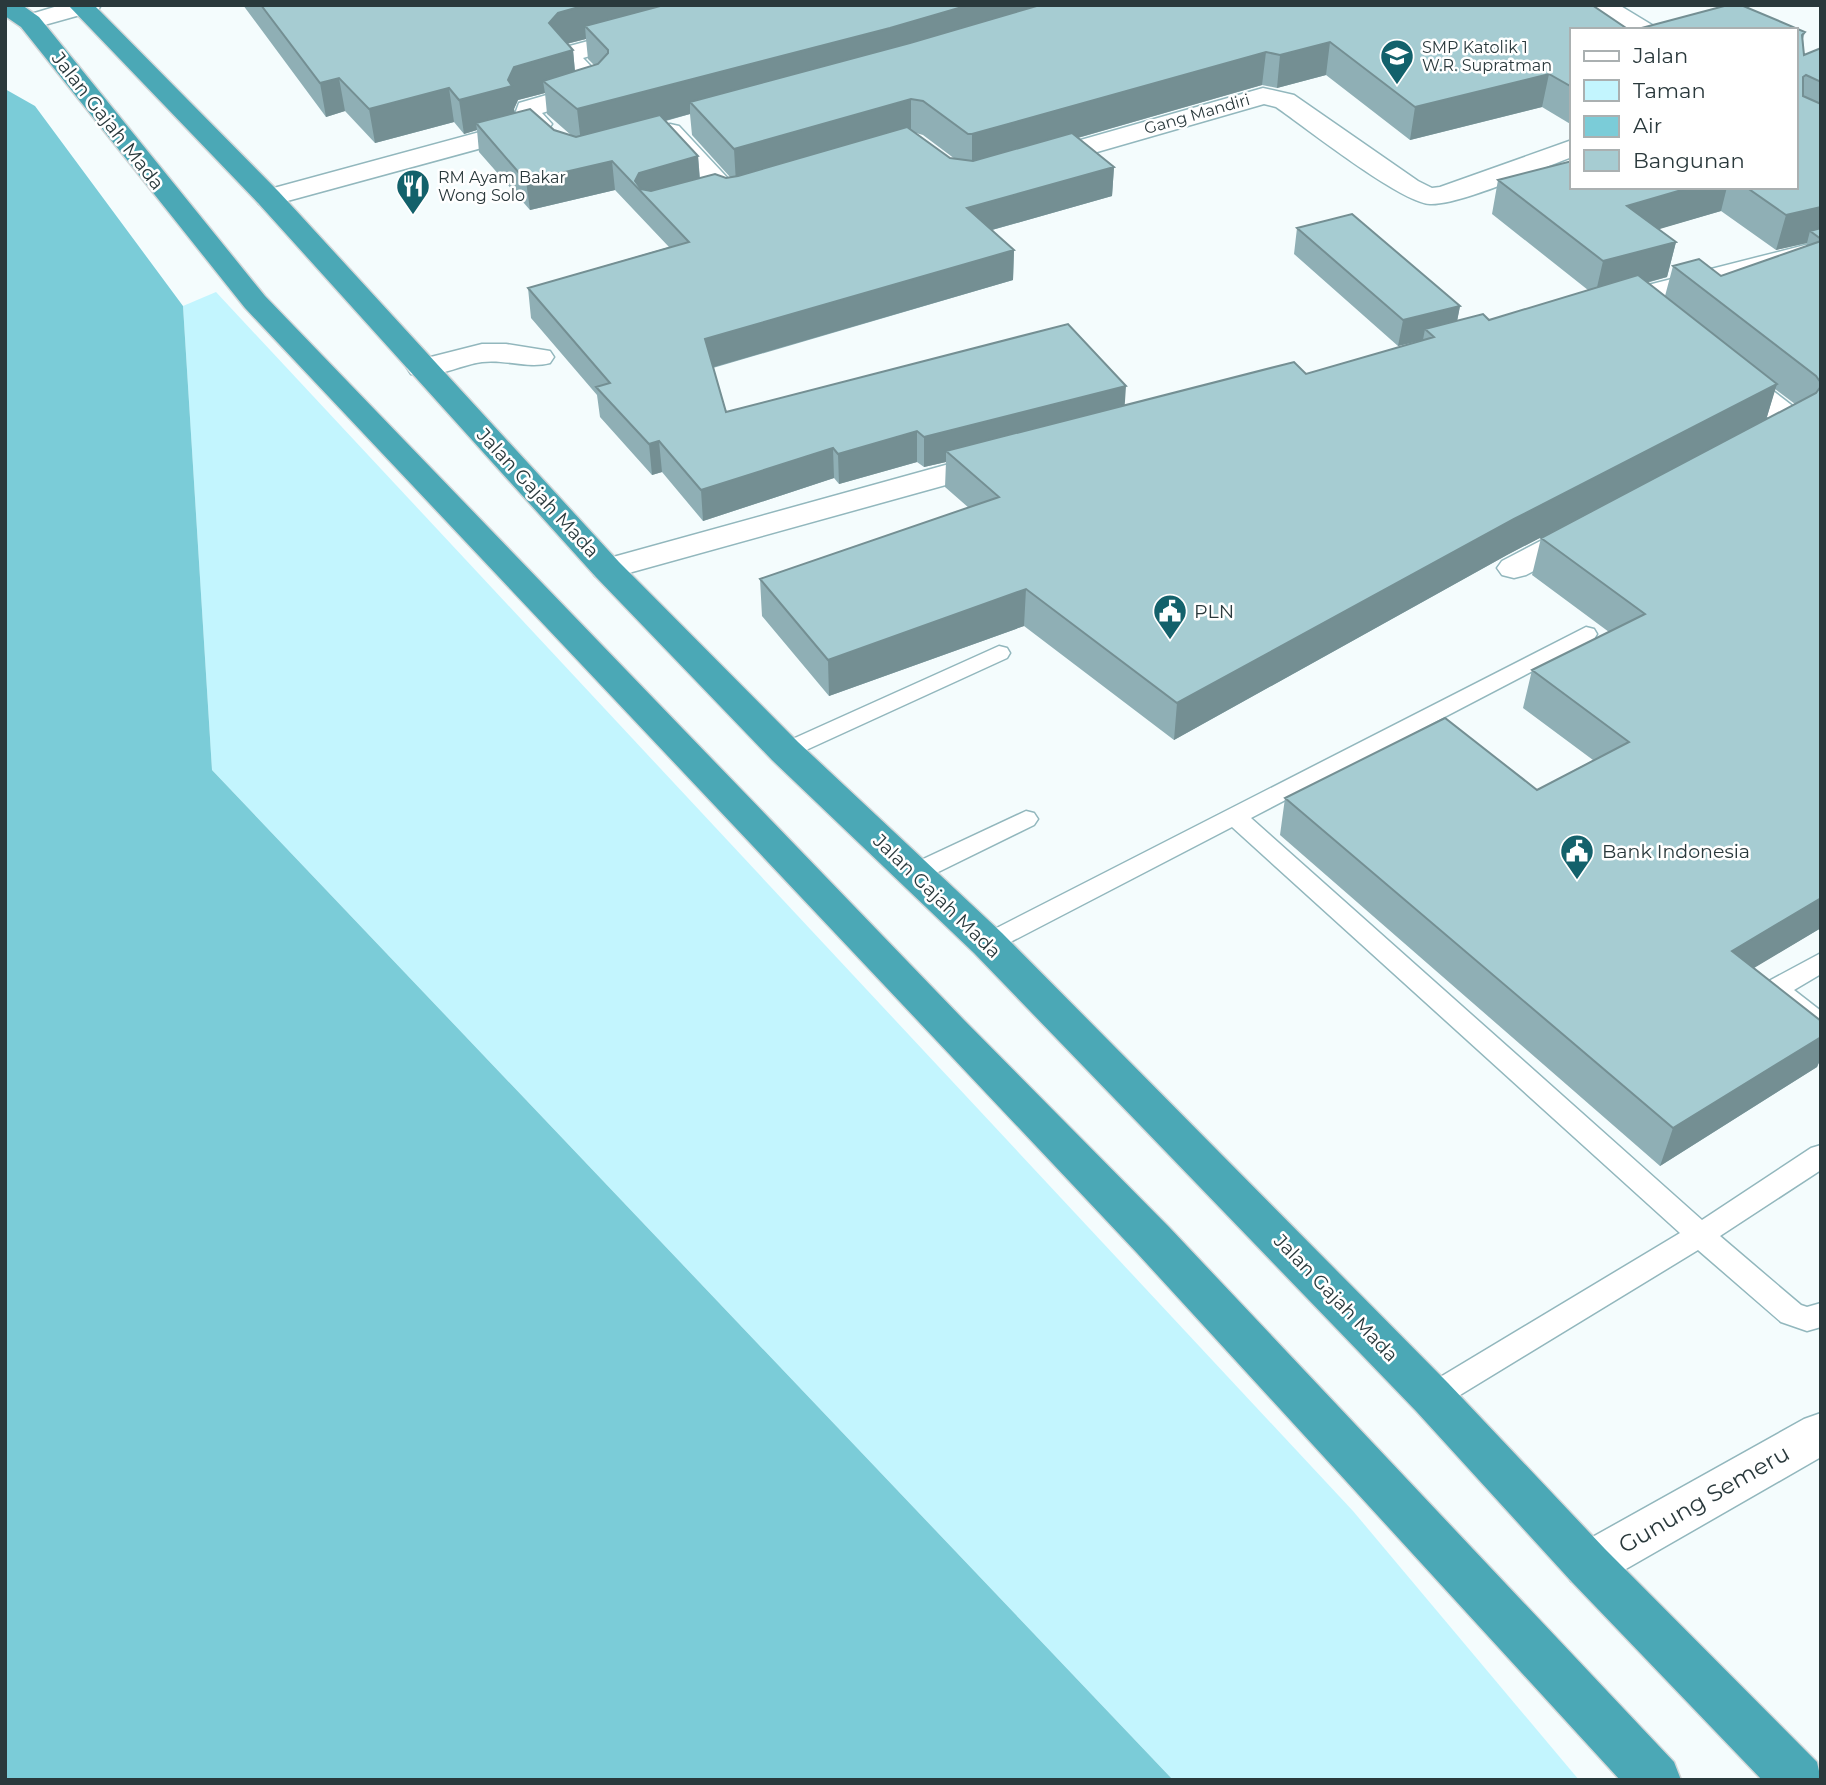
<svg xmlns="http://www.w3.org/2000/svg" width="1826" height="1785" font-family="Montserrat,sans-serif">
  <style>
    .green { fill: #c3f5fe }
    .water { fill: #7bccd8 }
    .lines { fill: none; stroke-linecap: round; stroke-linejoin: round }
    .lane-casing { stroke: #92b7bd; stroke-width: 3 }
    .street-casing { stroke: #92b7bd; stroke-width: 3 }
    .secondary-casing { stroke: #92b7bd; stroke-width: 3 }
    .highway-casing { stroke: #d4d7d8; stroke-width: 3 }
    .lane { fill: #fff; fill-rule: evenodd }
    .street { fill: #fff; fill-rule: evenodd }
    .secondary { fill: #fff; fill-rule: evenodd }
    .highway { fill: #4ba8b6; fill-rule: evenodd }
    .wall { fill: #8fafb5; fill-rule: evenodd }
    .shaded-wall { fill: #748f93 }
    .building { fill: #a6ccd2; stroke: #748f93; stroke-width: 2 }
    .labels { text-anchor: middle; dominant-baseline: central; stroke-width: 5; stroke-linejoin: round; paint-order: stroke }
    .far-poi-label { font-size: 16px; fill: #2a393c; stroke: #fff; text-anchor: start }
    .far-street-label { font-size: 16px; fill: #2a393c; stroke: #fff }
    .street-label { font-size: 19px; fill: #2a393c; stroke: #fff }
    .poi-label { font-size: 19px; fill: #2a393c; stroke: #fff; text-anchor: start }
    .near-street-label { font-size: 23px; fill: #2a393c; stroke: #fff }
  </style>
  <rect width="100%" height="100%" fill="#f4fcfd"/>
  <!-- green -->
  <path class="green" d="M216,292l1137,1219 226,269h-406l-961,-1010 -29,-464z"/>
  <!-- water -->
  <path class="water" d="M5,89l30,17 148,200 29,464 961,1010h-1168z"/>
  <g class="lines">
    <!-- lane casing -->
    <g class="lane-casing">
      <path id="lane" d="M1586,627l8,2 3,5 -3,5 -343,179 451,402 109,-72 10,-3v25l-101,66 81,69 6,2 14,-4v24l-14,4 -26,-9 -83,-72 -256,156 -10,4 -10,-4 -5,-9 5,-9 258,-155 -448,-406 -235,122 -9,3 -9,-3 -4,-6 4,-6z
        M999,646l8,2 3,5 -3,5 -214,98 -8,3 -8,-3 -4,-5 4,-5z
        M1026,811l8,2 4,6 -4,6 -110,54 -9,3 -9,-3 -3,-6 3,-6z
        M1821,953v21l-27,16 27,21v24l-9,-3 -45,-36 -4,-7 4,-7z"/>
    </g>
    <!-- street casing -->
    <g class="street-casing">
      <path id="street" d="M637,28l9,2 3,5 -3,5 -63,18 26,27 -9,10 -58,18 10,11 -4,6 -279,76 -10,-2 -4,-6 4,-6 261,-71 -5,-7 4,-11 62,-18 -26,-29 7,-8z
        M1263,88l31,7 124,86 14,7 8,-1 132,-47v17c-33,12 -111,48 -142,47 -29,-1 -125,-77 -154,-97l-12,-3 -226,65 -10,-2 -3,-6 3,-6z
        M670,124l9,2 56,60 16,-4 10,2 4,6 -4,6 -32,8 -10,-2 -62,-70 4,-6z
        M1821,241v17l-214,55 -10,-3 -5,-6 5,-6z
        M482,344h24l44,7 4,6 -4,6c-22,6 -45,-4 -68,-1 -23,3 -47,18 -71,12l-4,-6 4,-6z
        M1730,363l11,3 62,48 5,7c-12,17 -42,32 -62,27l-5,-7 5,-7 25,-14 -52,-42 -4,-6 4,-6z
        M996,451l11,3 5,7 -5,7 -400,111 -12,-3 -5,-7 5,-7z
        M1583,522l12,3 4,7 -4,7 -69,36 -12,3 -12,-3 -5,-7 5,-7 69,-36z
        M1821,1413v44l-216,124 -17,6 -17,-6 -8,-16 8,-16 233,-130z"/>
    </g>
    <!-- secondary casing -->
    <g class="secondary-casing">
      <path id="secondary" d="M61,5h40l-3,5 -68,19 -9,-2 -3,-5 3,-5z
        M1589,5h30l33,20 3,5h-30l-33,-20z"/>
    </g>
    <!-- highway casing -->
    <g class="highway-casing">
      <path id="highway" d="M5,5h17l17,12 226,279 699,724 205,207 505,535 7,18h-61l-483,-527 -892,-945 -224,-281 -16,-11z
        M68,5h26l185,187 340,370 179,180 204,191 446,450 157,166 212,213 4,18h-59l-191,-199 -155,-170 -442,-458 -202,-193 -177,-184 -336,-372z"/>
    </g>
    <!-- lane -->
    <use href="#lane" class="lane"/>
    <!-- street -->
    <use href="#street" class="street"/>
    <!-- secondary -->
    <use href="#secondary" class="secondary"/>
    <!-- highway -->
    <use href="#highway" class="highway"/>
  </g>
  <!-- wall -->
  <path class="wall" d="M243,5h1349l-20,25v95l-30,-18 -132,33 -84,-65 -49,13 -15,-3 -184,53 36,29 -2,29 -120,34 22,20 -1,30 -300,88 13,44 399,-7 181,-31 117,-34 -25,6 -104,-92 3,-26 163,78 -3,15 32,-1 99,-30 -96,-76 6,-34 74,7h224v-157l9,2 -2,7 1,16 17,-7v880l-68,40 68,53v37l-4,9 -157,99 -380,-331 5,-37 252,-8 56,-30 -70,-52 9,-38 77,-38 -77,-57 9,-37 254,-134 -20,-15 -9,31 -259,135 -333,185 -150,-114 -195,70 -67,-80 -2,-37 209,-71 -24,-21 1,-25 -22,5 -7,-5 -78,22 -5,-6 -131,43 -41,-49 -10,3 -52,-58 -3,-22 -66,-77 -3,-30 141,-41 -54,-57 -85,20 -51,-58 -2,-22 -13,4 -10,-12 -79,21 -30,-32 -19,6zM586,39l2,20 6,6 -19,6 -2,-21 -6,-6zM545,93l2,21 25,22 -18,-6 -39,-17 -1,-4 4,-9zM690,114l2,21 38,42 -30,1 -2,-22 -32,-35zM916,133l7,2 32,24 -5,-1zM1721,211l55,39 31,-7 -1,3 -85,30 -48,-10 -8,30 -18,-13 20,-6 9,-35 -18,-13z"/>
  <!-- shaded-wall -->
  <path class="shaded-wall" d="M586,5h125l-126,21 1,13 -25,6 -12,-22 9,-10z
    M969,5h108l-387,97v12l-109,29 -4,-34z
    M1330,42l-4,33 -49,13 3,-33z
    M573,50l3,34 -33,-3 2,12 -27,7 -4,9 2,10 -40,4 1,7 -13,4 -5,-34 49,-20 6,-13z
    M1266,52l-4,33 -290,83v-34z
    M1549,74l-7,33 -132,33 5,-33z
    M339,78l6,33 -19,6 -6,-34z
    M449,88l5,34 -79,21 -6,-34z
    M911,99v33l-175,51 -2,-34z
    M698,156l2,29 -51,15 -14,-19 4,-8z
    M612,161l3,29 -85,20 -4,-29z
    M1114,167l-2,29 -145,41v-29z
    M1692,187h35l-6,24 -102,30 8,-35z
    M1821,207v32l-11,-8 -3,12 -31,7 10,-35z
    M1676,242l-9,35 -72,19 8,-35z
    M1014,250l-1,30 -306,89 -2,-30z
    M1460,306l-5,26 -30,-3 -2,11 -25,6 5,-26z
    M1777,384l-11,36 -259,135 -333,185 3,-37 337,-184z
    M1126,386l-2,30 -178,35v11l-22,5v-30z
    M917,431v31l-78,22 -1,-30z
    M659,441l3,31 -10,3 -3,-31z
    M833,448l1,30 -131,43 -2,-31z
    M1026,589l-2,37 -195,70 -1,-36z
    M1821,898v30l-102,61 13,-38z
    M1821,1037v21l-4,9 -157,99 13,-38z"/>
  <!-- building -->
  <path class="building" d="M261,5h325l-28,8 -9,10 24,27 -59,17 -6,13 4,6 -53,14 -10,-12 -80,21 -30,-31 -19,5z
    M664,5h305l-79,23 -313,81 -34,-28 55,-17 10,-11v-3l-23,-24z
    M1040,5h552l37,25h-57v57l-23,-13 -134,33 -85,-65 -50,13 -14,-3 -294,82h-4l-45,-33 -12,-2 -177,50 -44,-47 220,-59z
    M1728,5h13l64,27 -3,3 2,20 17,-7v34l-15,-7 -3,2v19l18,8v103l-35,8 -40,-28h50v-157h-162z
    M530,109l24,21 22,7 84,-22 38,41 -59,17 -4,8 6,8 10,2 64,-17 11,4 12,-2 169,-49 43,31 23,3 99,-28 42,34 -147,41 47,42 -309,89 21,73 342,-88 58,62 -202,51 -7,-6 -79,23 -5,-6 -132,42 -42,-49 -10,3 -53,-57 14,-4 -82,-95 161,-46 -77,-81 -86,20 -50,-58z
    M1572,161v26h120l-65,19 49,36 -73,19 -105,-81z
    M1352,214l108,92 -57,14 -106,-92z
    M1821,228v11l-11,-8z
    M1821,241v142l-5,-7 -143,-110 26,-7 22,17z
    M1638,275l139,109 -263,135 -337,184 -151,-114 -198,71 -68,-81 239,-82 -53,-46 348,-89 12,12 128,-37 -9,-8 58,-15 6,6z
    M1821,386v512l-89,53 89,70v16l-148,91 -388,-330 160,-80 92,72 92,-48 -97,-72 113,-56 -104,-76 275,-145z"/>
  <!-- icons -->
  <defs>
    <g id="school-pin" transform="scale(1.75)"><path d="M0 17L-7.5 6A9.5 9.5 0 1 1 7.5 6Z" fill="#13616b" stroke="#fff"/><path d="M0-5L7-2L0 1L-7-2ZM-4 1L0 2.5L4 1V4Q0 6-4 4Z" fill="#fff"/></g>
    <g id="restaurant-pin" transform="scale(1.75)"><path d="M0 17L-7.5 6A9.5 9.5 0 1 1 7.5 6Z" fill="#13616b" stroke="#fff"/><path d="M-5-6h1v4h1v-4h1v4h1v-4h1v5L-1.5 .5V6h-2V.5L-5-1ZM5-6V6H3V1.5H1.5Q1.5-4 5-6Z" fill="#fff"/></g>
    <g id="civic-pin" transform="scale(1.75)"><path d="M0 17L-7.5 6A9.5 9.5 0 1 1 7.5 6Z" fill="#13616b" stroke="#fff"/><path d="M-.6-6.5H3V-4.5H.6V-3L4-1V1h2V6H-6V1h2V-1L-.6-3ZM-1.2 2.5V6h2.4V2.5Z" fill="#fff"/></g>
  </defs>
  <g fill-rule="evenodd">
    <use href="#school-pin" x="1397" y="56"/>
    <use href="#restaurant-pin" x="413" y="186"/>
    <use href="#civic-pin" x="1170" y="611"/>
    <use href="#civic-pin" x="1577" y="851"/>
  </g>
  <g class="labels">
    <!-- far-poi labels -->
    <g class="far-poi-label">
      <text x="1422" y="47">SMP Katolik 1<tspan x="1422" dy="18">W.R. Supratman</tspan></text>
      <text x="438" y="177">RM Ayam Bakar<tspan x="438" dy="18">Wong Solo</tspan></text>
    </g>
    <!-- far-street labels -->
    <g class="far-street-label">
      <text transform="translate(1197 114) rotate(-16)">Gang Mandiri</text>
    </g>
    <!-- street labels -->
    <g class="street-label">
      <text transform="translate(108 121) rotate(52)">Jalan Gajah Mada</text>
      <text transform="translate(538 493) rotate(47)">Jalan Gajah Mada</text>
      <text transform="translate(937 896) rotate(44)">Jalan Gajah Mada</text>
      <text transform="translate(1336 1298) rotate(46)">Jalan Gajah Mada</text>
    </g>
    <!-- poi labels -->
    <g class="poi-label">
      <text x="1194" y="611">PLN</text>
      <text x="1602" y="851">Bank Indonesia</text>
    </g>
    <!-- near-street labels -->
    <g class="near-street-label">
      <text transform="translate(1704 1499) rotate(-30)">Gunung Semeru</text>
    </g>
  </g>
  <!-- border -->
  <rect width="1826" height="1785" fill="none" stroke="#2a393c" stroke-width="14"/>
  <!-- legend -->
  <rect x="1570" y="28" width="228" height="161" fill="#ffffff" stroke="#aab0b1" stroke-width="2"/>
  <rect x="1584" y="51" width="35" height="10" fill="#ffffff" stroke="#aab0b1" stroke-width="2"/>
  <text x="1633" y="63" font-size="21" fill="#2a393c">Jalan</text>
  <rect x="1584" y="80" width="35" height="21" fill="#c3f5fe" stroke="#aab0b1" stroke-width="2"/>
  <text x="1633" y="98" font-size="21" fill="#2a393c">Taman</text>
  <rect x="1584" y="116" width="35" height="21" fill="#7bccd8" stroke="#aab0b1" stroke-width="2"/>
  <text x="1633" y="133" font-size="21" fill="#2a393c">Air</text>
  <rect x="1584" y="150" width="35" height="21" fill="#a6ccd2" stroke="#aab0b1" stroke-width="2"/>
  <text x="1633" y="168" font-size="21" fill="#2a393c">Bangunan</text>
</svg>
